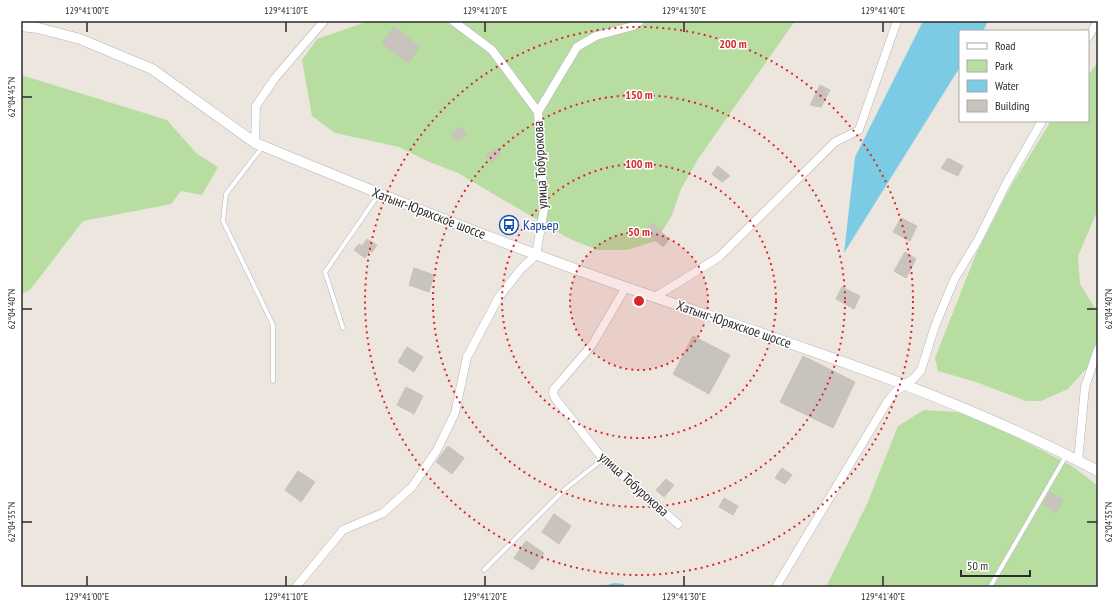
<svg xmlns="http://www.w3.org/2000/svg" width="1119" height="608" font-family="'PT Sans Narrow',sans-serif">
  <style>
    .green { fill: #b7dda1 }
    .water { fill: #7ccbe4 }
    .building { fill: #c8c4bd; stroke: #c7c2b9 }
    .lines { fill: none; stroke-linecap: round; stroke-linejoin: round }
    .service-casing { stroke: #b2b5be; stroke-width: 5 }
    .minor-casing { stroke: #b2b5be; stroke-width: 9 }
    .tertiary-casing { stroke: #b2b5be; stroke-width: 11 }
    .service { stroke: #fff; stroke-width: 4 }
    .minor { stroke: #fff; stroke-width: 8 }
    .tertiary { stroke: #fff; stroke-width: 10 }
    .ticks { fill: none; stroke: #2b2b2b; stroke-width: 1.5 }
    .ring { fill: none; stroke: #d62828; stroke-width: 2; stroke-dasharray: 2 4 }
    .labels { text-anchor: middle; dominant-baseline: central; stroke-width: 3; stroke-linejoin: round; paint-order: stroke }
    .street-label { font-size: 14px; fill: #2b2b2b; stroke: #fff }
    .transit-label { font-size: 14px; fill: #164399; stroke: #fff; text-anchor: start }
    .centre { fill: #d62828; stroke: #fff; stroke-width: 2 }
    .ring-label { font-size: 12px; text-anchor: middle; font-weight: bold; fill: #d62828; stroke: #fff; stroke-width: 3; stroke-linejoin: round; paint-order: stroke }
    .neatline { fill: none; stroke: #2b2b2b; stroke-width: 1.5 }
    .ticks-label { font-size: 10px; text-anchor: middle; fill: #2b2b2b }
  </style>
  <rect width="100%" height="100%" fill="#ece6df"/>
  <!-- green -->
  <path class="green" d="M369,21h426l-97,138 -17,30 -9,26 -16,26 -29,9h-30l-29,-12 -110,-65 -31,-12 -28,-14 -64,-14 -23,-17 -10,-56 15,-21z
    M1098,62v147l-20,47 2,28 18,29v58l-13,-1 -17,19 -27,12h-15l-50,-19 -38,-11 -3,-13 41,-104 35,-68 40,-65h37v-46z
    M21,75l146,45 30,34 21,13 -16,28 -21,-4 -10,13 -88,17 -53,69 -9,4z
    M924,410l33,2 30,10 85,44 26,20v101h-272l41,-83 31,-78z"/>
  <!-- water -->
  <path class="water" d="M923,21h65l-5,10h-23v36l-116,186 11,-96z
    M614,583l10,1v3h-23z"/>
  <!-- building -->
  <path class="building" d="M394,27l26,20 -12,16 -26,-20z
    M820,85l10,5 -9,17 -11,-2z
    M462,127l5,7 -12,7 -4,-7z
    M496,148l5,6 -9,8 -6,-7z
    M948,158l15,8 -5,10 -17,-8z
    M718,166l12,10 -8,6 -10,-8z
    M901,218l16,8 -7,15 -17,-9z
    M652,223l17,16 -6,8 -18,-16z
    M367,239l10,6 -5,7 -2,-1 -5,7 -11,-8 5,-6 3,2z
    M905,252l11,7 -10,19 -12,-7z
    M414,268l20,7 -5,17 -20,-7z
    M842,287l18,9 -6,13 -18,-10z
    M693,336l37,19 -21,39 -36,-20z
    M407,347l16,10 -9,15 -16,-10z
    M803,356l52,26 -22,46 -53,-26z
    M406,387l17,9 -9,18 -17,-9z
    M448,446l16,12 -12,16 -16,-12z
    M782,468l10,7 -7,9 -10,-6z
    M298,471l17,11 -14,20 -16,-12z
    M666,479l8,6 -10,12 -8,-7z
    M1050,492l13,8 -7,12 -13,-8z
    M724,498l14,8 -5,9 -14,-8z
    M554,514l17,12 -12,18 -17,-12z
    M526,541l18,12 -11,17 -19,-12z"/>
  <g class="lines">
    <!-- service casing -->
    <g class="service-casing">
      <path id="service" d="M263,146l-37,48 -3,27 50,104v56
        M343,328l-18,-56 54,-78
        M484,570l80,-80 39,-31
        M990,587l76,-131"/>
    </g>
    <!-- minor casing -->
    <g class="minor-casing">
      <path id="minor" d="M1088,37l10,-16
        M538,112l39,-65 19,-11 37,-10 7,-5
        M255,143l1,-37 19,-28 49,-57
        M626,287l-34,58 -38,44 -1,4 2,5 48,61 75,65
        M655,297l64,-40 116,-115 24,-12 38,-109
        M1078,461l7,-74 13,-38
        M296,587l47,-57 40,-17 29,-26 25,-37 18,-37 12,-56 32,-60 21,-27 16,-15 8,-46 -6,-97 -46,-62 -39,-29
        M776,587l110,-183 9,-12 19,-14 7,-8 14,-44 19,-46 24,-40 28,-56 36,-63"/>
    </g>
    <!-- tertiary casing -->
    <g class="tertiary-casing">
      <path id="tertiary" d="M21,26l17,2 42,11 72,30 103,74 8,3c121,50 242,99 365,142 160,55 320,104 470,183"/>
    </g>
    <!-- service -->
    <use href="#service" class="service"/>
    <!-- minor -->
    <use href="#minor" class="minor"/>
    <!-- tertiary -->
    <use href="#tertiary" class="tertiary"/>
  </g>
  <!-- ticks -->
  <path class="ticks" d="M87,22v10M286,22v10M485,22v10M684,22v10M883,22v10M22,97h10M22,309h10M1087,309h10M22,522h10M1087,522h10M87,576v10M286,576v10M485,576v10M684,576v10M883,576v10"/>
  <!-- distance rings -->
  <circle cx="639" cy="301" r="69" fill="#d62828" fill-opacity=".12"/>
  <g class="ring">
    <circle cx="639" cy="301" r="69"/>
    <circle cx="639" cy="301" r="137"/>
    <circle cx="639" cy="301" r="206"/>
    <circle cx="639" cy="301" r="274"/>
  </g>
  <!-- icons -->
  <defs>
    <g id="bus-ring" transform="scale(1)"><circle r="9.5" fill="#fff" stroke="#1a4fb4" stroke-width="1.5"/><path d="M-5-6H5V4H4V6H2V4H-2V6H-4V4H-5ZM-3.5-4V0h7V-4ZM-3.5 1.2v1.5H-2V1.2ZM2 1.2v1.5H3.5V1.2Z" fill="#1a4fb4"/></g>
  </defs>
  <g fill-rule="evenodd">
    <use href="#bus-ring" x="509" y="225"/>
  </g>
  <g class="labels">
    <!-- street labels -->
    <g class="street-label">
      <text transform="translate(540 165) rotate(-93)">улица Тобурокова</text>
      <text transform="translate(429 213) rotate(21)">Хатынг-Юряхское шоссе</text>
      <text transform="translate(734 324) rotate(19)">Хатынг-Юряхское шоссе</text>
      <text transform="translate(634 484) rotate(42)">улица Тобурокова</text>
    </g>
    <!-- transit labels -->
    <g class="transit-label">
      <text x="523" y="225">Карьер</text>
    </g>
  </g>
  <circle cx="639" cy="301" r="6" class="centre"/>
  <g class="ring-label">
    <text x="733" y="48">200 m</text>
    <text x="639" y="99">150 m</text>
    <text x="639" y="168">100 m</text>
    <text x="639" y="236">50 m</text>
  </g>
  <!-- border -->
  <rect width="1119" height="608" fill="none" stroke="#ffffff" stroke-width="44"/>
  <!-- legend -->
  <rect x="959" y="30" width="130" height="92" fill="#ffffff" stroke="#aaaaaa"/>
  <rect x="967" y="43" width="20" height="6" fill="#ffffff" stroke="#aaaaaa"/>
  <text x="995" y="50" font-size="12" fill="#2b2b2b">Road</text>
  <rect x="967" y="60" width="20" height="12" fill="#b7dda1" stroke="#aaaaaa"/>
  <text x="995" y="70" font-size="12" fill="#2b2b2b">Park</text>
  <rect x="967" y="80" width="20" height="12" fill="#7ccbe4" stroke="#aaaaaa"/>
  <text x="995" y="90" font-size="12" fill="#2b2b2b">Water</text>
  <rect x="967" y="100" width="20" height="12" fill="#c8c4bd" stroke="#aaaaaa"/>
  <text x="995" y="110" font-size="12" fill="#2b2b2b">Building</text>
  <!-- scale -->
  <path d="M961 570v6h69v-6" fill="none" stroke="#2b2b2b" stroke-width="2"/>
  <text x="967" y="570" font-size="12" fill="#2b2b2b" stroke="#ffffff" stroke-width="3" paint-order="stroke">50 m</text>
  <rect x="22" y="22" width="1075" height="564" class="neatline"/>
  <g class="ticks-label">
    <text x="87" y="14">129°41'00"E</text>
    <text x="286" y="14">129°41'10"E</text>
    <text x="485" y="14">129°41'20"E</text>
    <text x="684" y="14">129°41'30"E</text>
    <text x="883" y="14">129°41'40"E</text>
    <text transform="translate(11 97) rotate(-90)" y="4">62°04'45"N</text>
    <text transform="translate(11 309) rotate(-90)" y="4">62°04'40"N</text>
    <text transform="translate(1108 309) rotate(-90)" y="4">62°04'40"N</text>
    <text transform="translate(11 522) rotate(-90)" y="4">62°04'35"N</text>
    <text transform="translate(1108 522) rotate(-90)" y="4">62°04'35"N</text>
    <text x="87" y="600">129°41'00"E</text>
    <text x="286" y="600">129°41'10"E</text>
    <text x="485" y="600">129°41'20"E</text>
    <text x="684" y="600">129°41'30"E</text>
    <text x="883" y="600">129°41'40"E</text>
  </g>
</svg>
